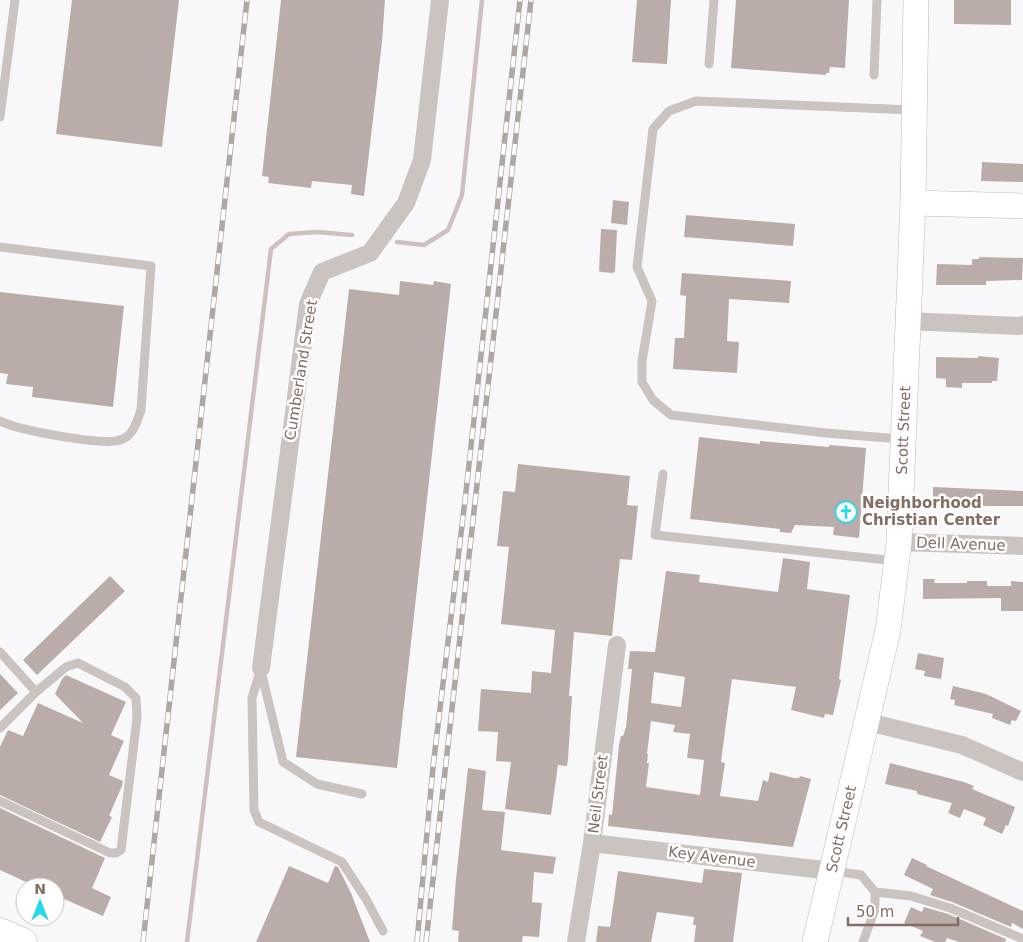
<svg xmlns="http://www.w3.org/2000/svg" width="1023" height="942" font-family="'DejaVu Sans',sans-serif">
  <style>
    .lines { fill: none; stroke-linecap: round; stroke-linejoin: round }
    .stream { stroke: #cfc0bf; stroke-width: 4.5 }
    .building { fill: #baada9; fill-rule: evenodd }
    .secondary-casing { stroke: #c1b9b5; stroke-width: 26 }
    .primary-casing { stroke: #beb7b4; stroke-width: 29 }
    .lane { stroke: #cac3c0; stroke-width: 9 }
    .street { stroke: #cac3c0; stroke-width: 18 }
    .secondary { stroke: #fff; stroke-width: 25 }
    .primary { stroke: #fff; stroke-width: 28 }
    .rail-casing { stroke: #b0a6a2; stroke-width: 5.5 }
    .rail { stroke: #fff; stroke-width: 4; stroke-dasharray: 11; stroke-linecap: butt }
    .labels { text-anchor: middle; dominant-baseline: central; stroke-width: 5; stroke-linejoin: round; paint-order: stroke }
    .street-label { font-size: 15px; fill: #846d63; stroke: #fff }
    .poi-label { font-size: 15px; font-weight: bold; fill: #846d63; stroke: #fff; text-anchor: start }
  </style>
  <rect width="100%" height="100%" fill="#f8f8fa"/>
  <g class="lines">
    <!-- stream -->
    <path class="stream" d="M397,242l27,3 24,-15 14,-35 20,-195
      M187,942l84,-693 18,-15 28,-2 35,3"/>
  </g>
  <!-- building -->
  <path class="building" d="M72,0h107l-17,147 -106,-13z
    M281,0h104l-3,42 -18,154 -13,-2 1,-9 -40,-4 -1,7 -43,-5 1,-6 -7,-1z
    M637,0h34l-4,64 -35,-2z
    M736,0h113l-4,68 -15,-1 -1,6h-3v2l-95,-7z
    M954,0h57v25l-57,-1z
    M982,162l41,2v18l-42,-1z
    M613,200l16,2 -2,23 -16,-2z
    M686,215l109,9 -2,22 -109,-9z
    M601,229l16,1 -2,41 -2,2 -12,-1 -2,-1z
    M979,257l44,1 -1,22 -36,1v4h-50l1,-21 35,1v-6h7z
    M682,273l109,8 -2,22 -60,-4 -2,42 12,1 -2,31 -64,-4 2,-31h9l2,-42 -6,-1z
    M400,281l33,4 1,-4 17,3 -54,484 -101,-11 53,-468 50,6z
    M0,292l124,14 -11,101 -81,-10 1,-10 -27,-3 2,-10 -8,-1z
    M978,356l21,2 -2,23h-5v2h-30v5l-16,-1v-8l-10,-1v-21l42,1z
    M699,437l61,7v-3l69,6v-2l37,3 -7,90 -26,-3 1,-8 -39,-2 -4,8 -11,-1v-3l-90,-10z
    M518,464l112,12 -3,29 11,1 -6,54 -12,-1 -8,77 -38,-4 -5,64h3l-4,63 -1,7 -9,-1 -7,50 -46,-6 6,-47 -15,-1 2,-29 -20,-1 3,-42 50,4 1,-22 19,2 4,-43 -54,-6 8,-77 -12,-1 6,-55 12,1z
    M933,487l90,4v15h-82v-2h-8z
    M783,558l27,4 -3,27 43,6 -11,84 2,1 -8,35 -8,-1 -1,4 -33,-8 5,-23 -64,-8 -10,75 -1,8 4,1 -5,33 38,5 5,-21 5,2 2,-10 24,6h5l1,-2 11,3 -18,68 -185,-21 1,-12 3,1 7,-70 2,-9h2l3,-9 6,-58h-4l2,-18 25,1 11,-81 34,4 -1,7 79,10zM654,672l31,5 -4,30 -30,-4zM651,721l24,4 -2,7 17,2 -3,24 17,2 -4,35 -54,-8 3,-24h-2l1,-9h-1z
    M110,576l15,15 -88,84 -14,-15z
    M923,579h12l-1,4h33v-2h20v5h24v-5l12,1v29h-22v-13l-78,1z
    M918,653l26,5 -3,21 -17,-3 1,-5 -10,-2z
    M0,674l18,19 -18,17z
    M66,675l60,27 -15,33 13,6 -15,34 14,6 -1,5 -13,30 3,1 -12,25 -100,-47v-48l8,-17 15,6 15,-33 45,20 -28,-29 7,-15z
    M953,686l33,8 35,17 -5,10 -4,-1 -2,5 -18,-7 1,-4 -39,-9 1,-5 -5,-1z
    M890,763l74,19 10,4 -2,3 43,18 -7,19 -2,-1 -4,9 -19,-9 3,-7 -22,-9 -4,9 -12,-5 4,-10 -35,-9v-3l-32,-7z
    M468,768l18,3 -4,39 23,2 -4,38 55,7 -3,17 -19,-2 -2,30 10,1 -3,34 -16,-1 -1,6h-64l1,-11 -7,-1 4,-51z
    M0,808l105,50 -13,30 19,9 -8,19 -48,-21v-8h-18l-37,-17z
    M912,858l15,7 -1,1 97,45v18l-11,-6 -1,4 -59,-25 -22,-7 3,-6 -29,-14z
    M289,866l39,17 7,-17 3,1 13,26 19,49h-114z
    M704,869l38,4 -9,69h-39l2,-17h-3l1,-8 -37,-5 -6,30h-55l2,-16 12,1 8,-56 84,12z
    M911,907l11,5 2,-5 24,7 58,25 -1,3h-46l-12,-4 -2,4h-10l-15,-6 3,-5 -19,-8z"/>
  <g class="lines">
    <!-- secondary casing -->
    <g class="secondary-casing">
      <g id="secondary">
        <path d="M913,203l110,3"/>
        <path id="s1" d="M815,942l73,-312 11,-88 14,-339 3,-203"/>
      </g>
    </g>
    <!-- primary casing -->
    <g class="primary-casing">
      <path id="primary" d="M0,932l23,10"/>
    </g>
    <!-- lane -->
    <path class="lane" d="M709,64l5,-64
      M874,75l3,-75
      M0,117l15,-117
      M0,247l151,19 -10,144c-4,11 -8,27 -21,30 -18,6 -102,-10 -120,-19
      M901,439l-75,-6 -155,-18 -18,-15 -11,-18v-21l10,-60 -15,-34 16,-138 16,-18 27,-10 216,9
      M663,474l-8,61 241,26
      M0,652l36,40 -36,36
      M261,668l-9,30 2,112 5,12 83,40 24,37 17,32
      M261,671l22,91 34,22 45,10
      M0,801l110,52h6l5,-3 16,-132 -1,-20 -11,-11 -47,-24 -12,4 -30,25
      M833,871l28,4 14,17v17l-12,33
      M875,892l36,4 39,12 73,31"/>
    <!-- street -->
    <path class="street" d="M907,321l112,5 4,-1
      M899,542l124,4
      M261,668l47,-364 14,-32 48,-19 36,-50 16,-43 18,-160
      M868,722l94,23 61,27
      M592,843l240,28
      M576,942l16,-99 25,-198"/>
    <!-- secondary -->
    <use href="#secondary" class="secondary"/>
    <!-- primary -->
    <use href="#primary" class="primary"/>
    <!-- rail casing -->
    <g class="rail-casing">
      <path id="rail" d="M143,942l104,-942
        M417,942l16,-175 33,-275 54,-492
        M426,942l105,-942"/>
    </g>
    <!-- rail -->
    <use href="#rail" class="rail"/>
  </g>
  <!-- icons -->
  <defs>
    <g id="church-ring" transform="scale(1.125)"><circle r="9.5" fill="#fff" stroke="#25d9ec" stroke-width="1.5"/><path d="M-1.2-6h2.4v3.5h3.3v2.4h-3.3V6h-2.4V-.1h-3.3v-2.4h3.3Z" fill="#25d9ec"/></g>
  </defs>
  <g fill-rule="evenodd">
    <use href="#church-ring" x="846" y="512"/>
  </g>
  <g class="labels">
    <!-- street labels -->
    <g class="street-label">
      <text transform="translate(301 370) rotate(-81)">Cumberland Street</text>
      <text stroke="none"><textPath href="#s1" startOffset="521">Scott Street</textPath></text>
      <text transform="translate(961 544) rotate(2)">Dell Avenue</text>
      <text transform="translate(598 794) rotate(-83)">Neil Street</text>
      <text stroke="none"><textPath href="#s1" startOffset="116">Scott Street</textPath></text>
      <text transform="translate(712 857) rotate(7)">Key Avenue</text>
    </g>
    <!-- poi labels -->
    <g class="poi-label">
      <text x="862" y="503">Neighborhood<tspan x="862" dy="17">Christian Center</tspan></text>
    </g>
  </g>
  <!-- north arrow -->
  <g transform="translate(40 902)"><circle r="24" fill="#ffffff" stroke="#cec5c1"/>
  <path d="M0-4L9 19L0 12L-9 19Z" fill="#25d9ec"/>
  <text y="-8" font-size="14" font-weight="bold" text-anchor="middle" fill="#846d63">N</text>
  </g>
  <!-- scale -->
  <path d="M848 917v8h110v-8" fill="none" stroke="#846d63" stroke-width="2.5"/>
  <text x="856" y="917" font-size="15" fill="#846d63" stroke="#ffffff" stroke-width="4" paint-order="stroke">50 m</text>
</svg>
